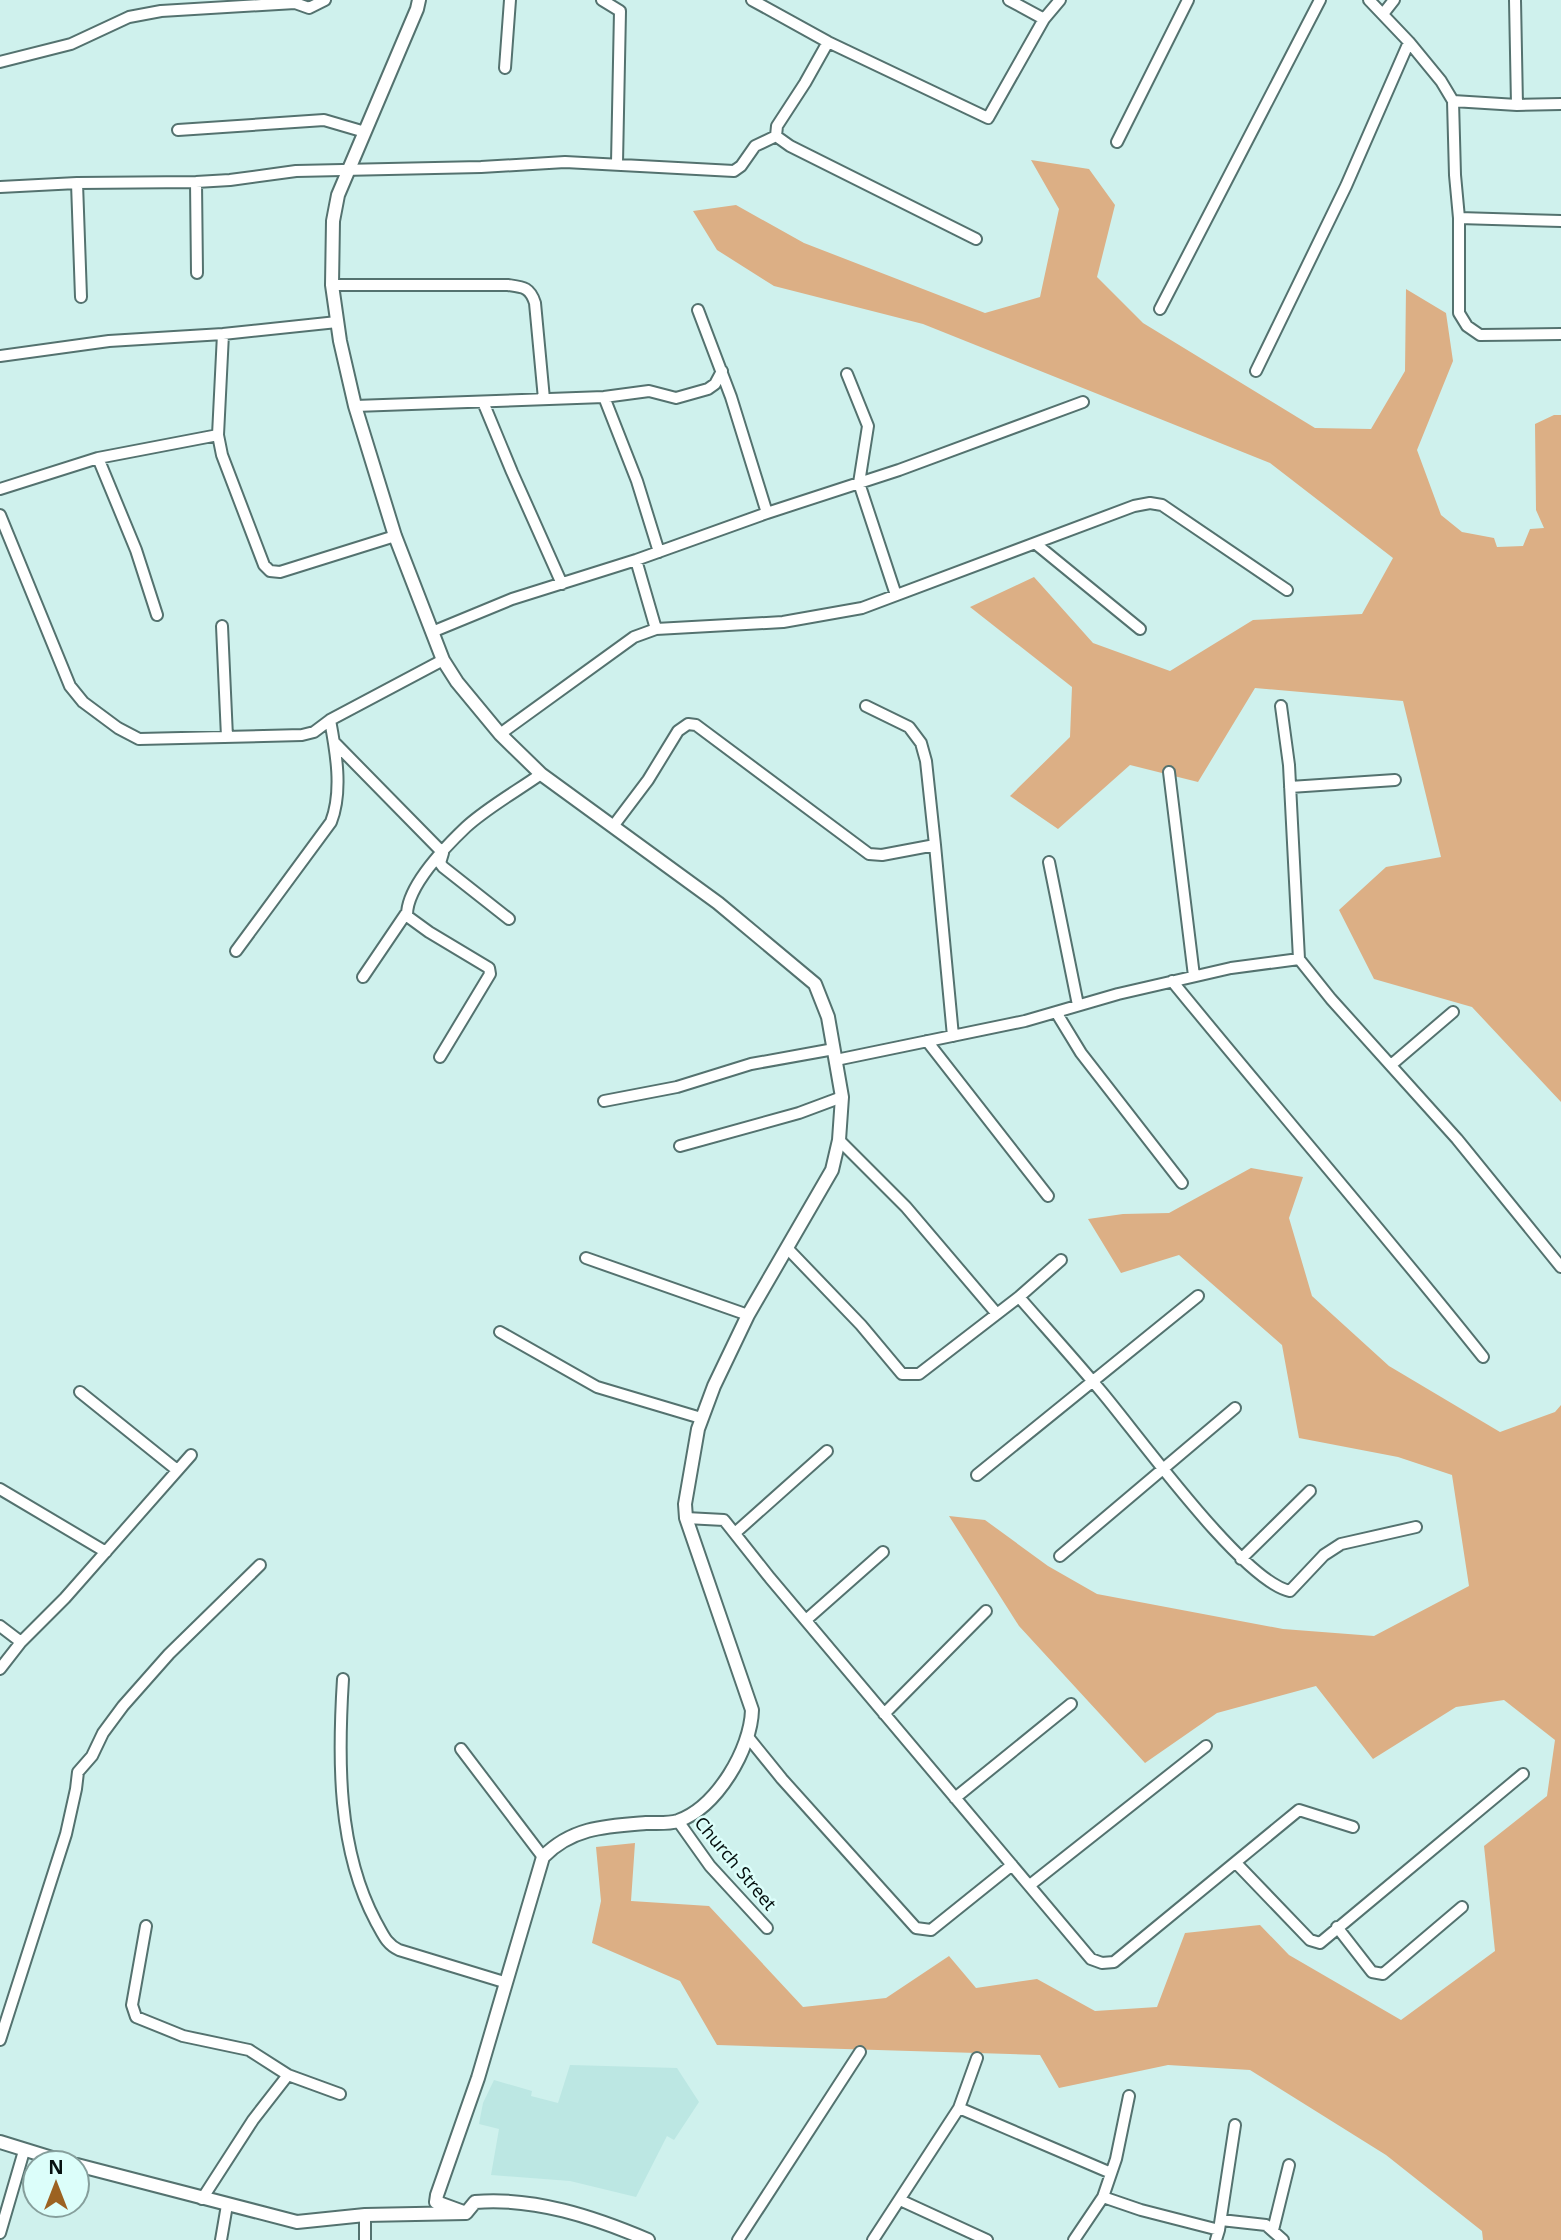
<svg xmlns="http://www.w3.org/2000/svg" width="1561" height="2240" font-family="'Noto Sans',sans-serif">
  <style>
    .built { fill: #bce7e3 }
    .forest { fill: #dcaf85 }
    .lines { fill: none; stroke-linecap: round; stroke-linejoin: round }
    .minor-casing { stroke: #54726f; stroke-width: 14 }
    .tertiary-casing { stroke: #54726f; stroke-width: 16 }
    .minor { stroke: #fff; stroke-width: 10 }
    .tertiary { stroke: #fff; stroke-width: 12 }
    .labels { text-anchor: middle; dominant-baseline: central; stroke-width: 5; stroke-linejoin: round; paint-order: stroke }
    .street-label { font-size: 18px; fill: #061110; stroke: #dcfefa }
  </style>
  <rect width="100%" height="100%" fill="#cff1ed"/>
  <!-- built -->
  <path class="built" d="M570,2065l107,3 22,34 -25,38 -7,-4 -31,61 -66,-16 -79,-6 8,-46 -20,-5 4,-21 11,-23 38,11 -1,5 27,7z"/>
  <!-- forest -->
  <path class="forest" d="M1031,160l58,9 26,36 -18,72 46,46 172,105 56,1 34,-58 1,-82 40,24 7,48 -36,89 24,65 21,17 32,6 3,9 26,-1 7,-17 14,-1 -8,-18 -1,-86 19,-9h7v687l-89,-95 -98,-28 -35,-69 47,-43 55,-10 -38,-156 -148,-13 -57,94 -68,-17 -72,64 -48,-33 60,-59 2,-50 -102,-80 64,-30 59,66 77,28 83,-51 109,-6 31,-56 -123,-95 -347,-139 -149,-38 -57,-36 -24,-39 43,-6 68,38 181,70 55,-16 19,-88z
    M1251,1168l52,9 -14,41 23,78 77,70 111,66 55,-20 6,-7v835h-78l-1,-9 -96,-76 -136,-85 -82,-5 -109,23 -19,-33 -323,-10 -37,-64 -88,-38 9,-42 -5,-54 39,-4 -4,58 78,5 94,101 83,-9 63,-42 27,32 61,-9 58,32 62,-4 28,-74 75,-8 29,30 112,65 94,-69 -11,-105 63,-50 8,-56 -51,-40 -48,7 -83,52 -57,-73 -99,27 -72,50 -126,-137 -70,-110 36,4 63,46 49,28 186,35 91,7 95,-50 -17,-111 -54,-18 -99,-19 -17,-93 -103,-90 -58,18 -33,-54 35,-5 46,-1z"/>
  <g class="lines">
    <!-- minor casing -->
    <g class="minor-casing">
      <path id="minor" d="M602,0l18,11 -3,152
        M752,0l76,42 160,76 56,-99 16,-19
        M1009,0l35,19
        M1369,0l40,42 32,39 12,20 2,74 4,43v95l8,13 13,9 81,-1
        M1515,0l2,105
        M1383,14l11,-14
        M0,62l71,-18 58,-27 32,-6 134,-8 14,5 16,-8
        M505,68l5,-68
        M1453,101l64,4 44,-1
        M178,130l146,-10 41,12
        M776,136l1,-10 28,-43 23,-41
        M1117,142l71,-142
        M196,182l1,91
        M77,183l4,114
        M0,187l77,-4 119,-1 34,-2 66,-9 185,-4 84,-5 169,9 7,-5 14,-20 21,-10 14,10 186,93
        M1459,218l102,3
        M332,285h176c15,2 22,2 27,18l9,96
        M1160,309l160,-309
        M698,310l33,87 36,116
        M223,334l-5,101 4,20 42,110 6,6 10,1 115,-36
        M0,356l109,-15 114,-7 114,-12
        M1256,371l90,-185 63,-144
        M847,374l21,52 -9,57 37,112
        M604,397l33,84 22,71
        M483,402l29,70 50,112
        M355,406l249,-9 45,-6 27,7 32,-9 7,-5 7,-13
        M98,458l38,92 21,65
        M0,489l98,-31 120,-23
        M0,515l70,171 13,16 35,26 21,11 163,-4 12,-3 16,-12 113,-60
        M1036,544l104,85
        M636,560l20,69
        M222,626l5,111
        M432,632l80,-33 124,-39 131,-47 132,-43 184,-68
        M866,706l43,21 12,16 5,18 9,84 18,191
        M1281,706l8,59 10,194
        M500,734l134,-97 22,-8 127,-7 79,-14 272,-102 16,-3 12,2 125,85
        M335,743l108,110 -3,10 3,4 66,52
        M1169,772l25,204
        M1290,787l105,-7
        M614,825l34,-45 30,-49 10,-7 8,1 173,129 13,1 53,-10
        M1049,862l29,143
        M236,951l95,-129c12,-31 5,-70 -1,-102
        M363,977l44,-65
        M1172,981c103,126 210,249 311,376
        M1056,1012l25,41 101,130
        M927,1041l121,155
        M440,1057l50,-83 -1,-6 -60,-36 -22,-16c-1,-29 39,-70 59,-89 22,-20 51,-36 75,-53
        M836,1060l189,-39 93,-27 113,-26 68,-9 32,40 126,140 104,128
        M1391,1065l62,-53
        M604,1101l73,-14 74,-23 83,-15
        M839,1140l67,67 91,107
        M680,1146l119,-33 43,-16
        M788,1249l73,76 41,49h17l100,-77 42,-37
        M586,1258l162,57
        M1019,1297c27,31 55,62 81,93 36,42 143,192 190,201l34,-36 17,-11 75,-17
        M500,1332l97,55 104,31
        M80,1392l97,78
        M977,1475l221,-179
        M0,1489l106,63
        M686,1518l38,2 46,58 321,381 11,4 12,-1 185,-152 54,17
        M735,1533l92,-82
        M1060,1556l175,-148
        M1241,1559l69,-68
        M806,1620l77,-68
        M0,1626l21,16
        M0,1669l21,-27 44,-44 126,-143
        M343,1679c-5,80 -6,170 33,243 7,12 10,22 23,28l105,32
        M884,1714l102,-103
        M748,1737l34,42 134,149 15,2 81,-65
        M461,1749l82,108
        M955,1798l116,-94
        M678,1821l32,45 57,62
        M1236,1863l74,77 10,3 203,-169
        M1030,1885l176,-139
        M146,1926l-14,79 4,12 47,19 66,14 39,25 52,19
        M1337,1927l35,45 11,2 79,-67
        M0,2040l66,-206 10,-45 2,-17 14,-16 11,-23 20,-27 46,-52 91,-89
        M959,2108l152,65
        M1103,2197l38,13 78,20
        M202,2199l51,-79 35,-45
        M900,2200l87,40
        M1221,2220l45,5 17,15
        M1273,2230l16,-65
        M0,2233l24,-82
        M221,2240l6,-35
        M365,2240v-25
        M738,2240l122,-188
        M873,2240l86,-132 18,-50
        M1074,2240l29,-43 13,-38 13,-63
        M1216,2240l3,-10 16,-105"/>
    </g>
    <!-- tertiary casing -->
    <g class="tertiary-casing">
      <path id="tertiary" d="M419,0l-2,9 -79,186 -5,26 -1,64 8,56 15,65 40,130 48,124 14,22 43,52 41,40 177,129 97,81 13,33 14,80 -3,43 -7,30 -84,145 -34,71 -16,43 -13,75 1,14 66,192c-1,39 -35,97 -74,111 -9,3 -22,2 -32,2 -39,3 -74,4 -103,34l-65,221 -41,117 -1,7 30,11
        M0,2142l68,21
        M77,2165l220,57 68,-7 101,-2 9,-11c59,-5 119,15 173,38"/>
    </g>
    <!-- minor -->
    <use href="#minor" class="minor"/>
    <!-- tertiary -->
    <use href="#tertiary" class="tertiary"/>
  </g>
  <g class="labels">
    <!-- street labels -->
    <g class="street-label">
      <text transform="translate(736 1863) rotate(50)">Church Street</text>
    </g>
  </g>
  <!-- north arrow -->
  <g transform="translate(56 2184)"><circle r="33" fill="#dcfefa" stroke="#869f9c" stroke-width="2"/>
  <path d="M0-5L12 26L0 18L-12 26Z" fill="#9c6221"/>
  <text y="-10" font-size="19" font-weight="bold" text-anchor="middle" fill="#061110">N</text>
  </g>
</svg>
